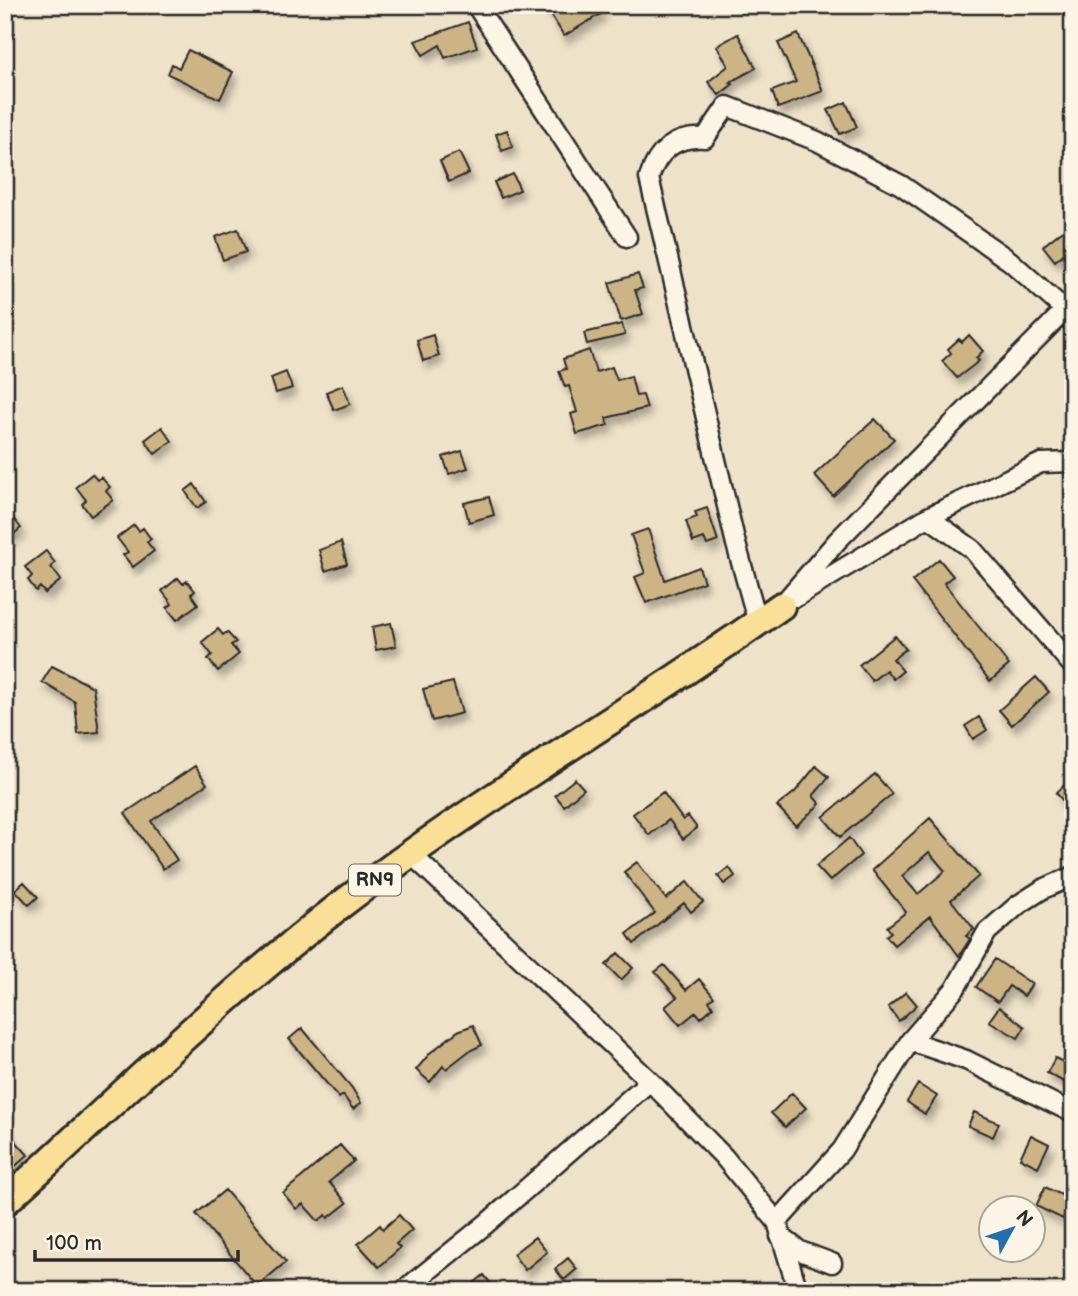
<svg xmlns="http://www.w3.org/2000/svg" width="1078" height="1296" font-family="'Balsamiq Sans',sans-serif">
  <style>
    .building { fill: #cdb484; stroke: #2b2b2b; stroke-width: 2; fill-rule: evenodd; filter: url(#shadow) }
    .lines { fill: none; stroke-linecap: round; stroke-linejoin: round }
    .minor-casing { stroke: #2b2b2b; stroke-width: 23 }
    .highway-casing { stroke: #2b2b2b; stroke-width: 32 }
    .minor { stroke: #fcf5e5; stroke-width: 18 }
    .highway { stroke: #fadf96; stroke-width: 26 }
    .labels { text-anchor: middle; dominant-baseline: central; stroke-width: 5; stroke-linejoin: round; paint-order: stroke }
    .shield { fill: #fcf5e5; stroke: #6a6863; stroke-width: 2 }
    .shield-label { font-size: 19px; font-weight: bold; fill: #2b2b2b }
  </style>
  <defs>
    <filter id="shadow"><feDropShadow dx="4" dy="7" stdDeviation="3.5" flood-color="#0004"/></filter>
  </defs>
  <rect width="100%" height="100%" fill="#eee2c8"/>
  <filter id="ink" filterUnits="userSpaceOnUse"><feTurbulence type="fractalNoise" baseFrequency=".0143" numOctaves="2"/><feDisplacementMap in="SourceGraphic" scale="14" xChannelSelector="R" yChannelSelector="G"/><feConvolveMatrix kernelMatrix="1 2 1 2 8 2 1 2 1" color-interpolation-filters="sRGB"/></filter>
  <g filter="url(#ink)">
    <!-- building -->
    <path class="building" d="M545,5h53l4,8 -38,23z
      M468,22l9,25 -32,11 -5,-13 -17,10 -8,-14z
      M738,34l18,34 -26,14 3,2 -14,11 -11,-13 20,-16 -11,-20z
      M798,34l25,57 -45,17 -6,-17 24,-9 -18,-39z
      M188,50l45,22 -13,27 -52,-25 4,-10 7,4z
      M846,102l11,25 -17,7 -12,-24z
      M507,130l6,17 -11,4 -6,-17z
      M459,152l10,21 -20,9 -9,-21z
      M513,174l7,16 -19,8 -7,-16z
      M1073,222v24l-18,15 -12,-15z
      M238,229l8,23 -23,8 -8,-23z
      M638,274l5,14 -8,2 8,24 -22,7 -12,-38z
      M622,324l3,11 -38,9 -3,-11z
      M433,335l6,21 -16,5 -6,-21z
      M969,335l14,16 -7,7 3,3 -22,17 -15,-17 9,-8 -3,-4 11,-10 3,3z
      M589,350l7,22 16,-5 5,13 14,-4 5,20 7,-1 4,13 -41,10 2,7 -31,9 -6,-20 6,-2 -8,-26 -4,1 -6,-16 7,-2 -3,-10z
      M286,372l6,16 -16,5 -5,-15z
      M343,385l7,19 -16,6 -8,-18z
      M875,419l19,20 -61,57 -19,-21z
      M162,427l10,14 -17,13 -10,-14z
      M462,451l6,17 -19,6 -6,-17z
      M92,474l5,6 4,-3 9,10 -4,4 7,9 -22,16 -9,-12 4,-4 -10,-13z
      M194,484l12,18 -9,6 -12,-17z
      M489,497l5,18 -25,7 -5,-19z
      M5,508l16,20 -16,13z
      M707,508l11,33 -11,4 -3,-7 -11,4 -7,-21 11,-4 -2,-5z
      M134,525l5,6 4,-3 8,11 -4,3 7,9 -21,16 -10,-12 5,-3 -11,-14z
      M648,529l17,51 34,-13 5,15 -58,21 -11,-26 10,-4 -14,-38z
      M341,542l6,22 -22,7 -6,-21z
      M46,551l9,12 -4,4 10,13 -16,13 -5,-6 -4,4 -8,-11 4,-4 -7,-9z
      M939,559l14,17 -9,7 65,82 -19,16 -78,-100z
      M178,578l5,6 4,-3 8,10 -4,3 7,10 -21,16 -10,-12 5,-4 -10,-13z
      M391,623l5,23 -20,4 -4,-23z
      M218,629l5,6 4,-3 9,10 -5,3 8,9 -21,17 -10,-12 4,-4 -10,-13z
      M895,636l11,13 -13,10 10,12 -10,8 -7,-9 -14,11 -13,-16z
      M52,666l41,21 6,45 -21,2 -3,-32 -33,-20z
      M1036,677l13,15 -37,33 -13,-15z
      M453,682l9,31 -30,8 -9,-32z
      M979,717l8,13 -14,9 -8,-13z
      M195,766l12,18 -56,37 26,39 -14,9 -38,-56z
      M816,766l13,11 -16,19 7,8 -24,22 -19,-20 18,-14z
      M875,774l17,20 -52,43 -17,-20z
      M1073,777v35l-17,-19z
      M575,779l9,10 -20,17 -9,-11z
      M663,792l20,28 5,-4 9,12 -14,11 -14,-19 -20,15 -16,-21z
      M930,818l49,58 -28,24 23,29 -8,7 4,3 -11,17 -29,-40 -36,29 -8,-9 5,-4 -4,-5 19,-15 -34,-42zM929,852l16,19 -27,23 -16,-18z
      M849,838l12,17 -31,26 -14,-15z
      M637,862l29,37 21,-17 16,20 -12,10 -7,-9 -50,41 -7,-10 28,-21 -31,-41z
      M729,867l6,9 -11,8 -6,-8z
      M24,882l14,15 -9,8 -14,-15z
      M618,953l15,15 -12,12 -15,-15z
      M995,959l37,25 -8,12 -15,-10 -11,16 -22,-15z
      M664,965l22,25 13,-11 15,18 -5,4 4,6 -12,11 -5,-6 -16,13 -15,-18 12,-10 -22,-25z
      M906,992l11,13 -18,16 -11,-14z
      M999,1007l26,20 -7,11 -29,-17z
      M473,1025l9,20 -13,6 -23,18 -3,-3 -13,16 -14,-12 14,-17 28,-22z
      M302,1028l50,60 9,15 -8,6 -10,-14 -4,3 -50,-59z
      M1055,1058l18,9 -7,16 -19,-10z
      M918,1084l19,12 -12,18 -18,-12z
      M792,1093l14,15 -21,19 -14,-14z
      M974,1112l25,11 -6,14 -25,-11z
      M5,1129l23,26 -23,20z
      M1031,1135l18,9 -11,23 -18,-9z
      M340,1145l14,16 -25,21 18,21 -19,15 -2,-3 -8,6 -15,-17 -7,5 -13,-16z
      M1045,1187l27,13 -9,19 -27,-13z
      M225,1190l61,72 -29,24 -61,-72z
      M399,1215l13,15 -16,14 4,4 -21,19 -21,-23 22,-19 3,4z
      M535,1237l12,15 -22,18 -12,-16z
      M568,1258l9,11 -13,11 -9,-11z
      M484,1275l13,16h-33z"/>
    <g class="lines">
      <!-- minor casing -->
      <g class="minor-casing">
        <path id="minor" d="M476,5l151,232
          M928,517l44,32 101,117
          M796,597l132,-80 113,-54 32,-1
          M781,606l56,-65 235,-238
          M758,623l-22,-79 -87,-366c9,-28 27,-42 56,-40l22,-32 90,35 84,44 109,76 55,49 8,12
          M411,854l239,227 74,76 53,65 21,69
          M910,1041l56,19 107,53
          M777,1222l65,-72 68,-109 45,-52 32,-57 31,-27 25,-16 30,-13
          M780,1236l20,15 32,12
          M403,1291l83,-67 164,-143"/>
      </g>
      <!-- highway casing -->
      <g class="highway-casing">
        <path id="highway" d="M5,1202c110,-100 216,-204 333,-295 142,-109 297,-197 443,-301"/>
      </g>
      <!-- minor -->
      <use href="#minor" class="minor"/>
      <!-- highway -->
      <use href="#highway" class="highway"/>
    </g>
  </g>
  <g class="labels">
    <!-- shield labels -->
    <rect class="shield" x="349" y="864.5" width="52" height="31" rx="5"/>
    <g class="shield-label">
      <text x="375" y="880">RN9</text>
    </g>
  </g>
  <!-- margin -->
  <rect width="1078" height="1296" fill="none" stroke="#fcf5e5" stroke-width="28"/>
  <rect x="14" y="14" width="1050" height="1268" fill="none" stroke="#2b2b2b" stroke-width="2.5" filter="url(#ink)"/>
  <!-- north arrow -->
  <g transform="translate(1012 1229) rotate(50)"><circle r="33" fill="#fcf5e5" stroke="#a8a49b" stroke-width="2"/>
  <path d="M0-5L12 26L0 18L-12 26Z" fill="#1f6fb2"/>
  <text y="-10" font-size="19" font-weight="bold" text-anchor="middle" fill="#2b2b2b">N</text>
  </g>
  <!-- scale -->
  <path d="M35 1250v10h203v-10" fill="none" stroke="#2b2b2b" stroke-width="3.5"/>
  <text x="46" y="1250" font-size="21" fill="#2b2b2b" stroke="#fcf5e5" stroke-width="5" paint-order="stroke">100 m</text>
</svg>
